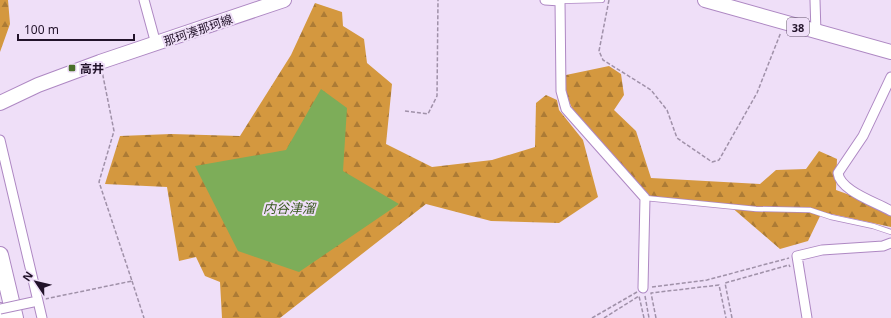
<svg xmlns="http://www.w3.org/2000/svg" width="891" height="318" font-family="'Noto Sans','Noto Sans JP',sans-serif">
  <style>
    .forest { fill: url(#forest-firs) }
    .water { fill: #7dad59 }
    .lines { fill: none; stroke-linecap: round; stroke-linejoin: round }
    .lane-casing { stroke: #ae88c3; stroke-width: 6 }
    .street-casing { stroke: #ae88c3; stroke-width: 11 }
    .primary-casing { stroke: #ae88c3; stroke-width: 16 }
    .highway-casing { stroke: #ae88c3; stroke-width: 18 }
    .path { stroke: #a091a9; stroke-width: 1.5; stroke-dasharray: 4 2; stroke-linecap: butt }
    .lane { stroke: #fff; stroke-width: 4.5 }
    .street { stroke: #fff; stroke-width: 9 }
    .primary { stroke: #fff; stroke-width: 14 }
    .highway { stroke: #fff; stroke-width: 16 }
    .street-bridge-casing { stroke: #ae88c3; stroke-width: 11; stroke-linecap: butt }
    .street-bridge { stroke: #fff; stroke-width: 9 }
    .poi-dot { fill: #496f2a; stroke: #efdff8; stroke-width: 1.5 }
    .labels { text-anchor: middle; dominant-baseline: central; stroke-width: 4; stroke-linejoin: round; paint-order: stroke }
    .shield { fill: #efdff8; stroke: #605068; stroke-width: 1 }
    .shield-label { font-size: 11px; font-weight: bold; fill: #22132a }
    .street-label { font-size: 12px; fill: #22132a; stroke: #efdff8 }
    .poi-label { font-size: 12px; font-weight: bold; fill: #22132a; stroke: #efdff8; text-anchor: start }
    .water-label { font-size: 13px; font-style: italic; fill: #39591f; stroke: #efdff8 }
  </style>
  <defs>
    <pattern id="forest-firs" width="22" height="20" patternUnits="userSpaceOnUse"><rect width="22" height="20" fill="#d4983f"/><path d="M5 1l3.5 6h-7zM16 11l3.5 6h-7z" fill="#ac7b35"/></pattern>
  </defs>
  <rect width="100%" height="100%" fill="#efdff8"/>
  <!-- forest -->
  <path class="forest" d="M0,0h8l2,24 -10,28z
    M315,3l27,9 1,14 21,13 3,24 25,21 -6,60 46,23 60,-7 43,-13 1,-44 10,-8 11,5 2,10 24,30 15,57 -39,26 -68,-2 -65,-17 -146,114h-58l-2,-36 -15,-6 -9,-19 -17,4 -12,-74 -62,-3 15,-48 51,-2 69,2 51,-81z
    M609,66l12,8 3,21 -10,15 22,21 15,47 109,6 16,-14 30,-1 13,-18 18,8 -1,31 25,9 30,16v12l-69,-15 -14,29 -28,8 -50,-43 -84,-10 -67,-77c-10,-15 -15,-25 -13,-44z"/>
  <!-- water -->
  <path class="water" d="M321,89l26,19 -4,63 56,33 -100,68 -61,-21 -43,-85 91,-16z"/>
  <g class="lines">
    <!-- lane casing -->
    <g class="lane-casing">
      <path id="lane" d="M560,1l42,-1
        M645,198l111,11 54,1 21,7 42,9 18,6"/>
    </g>
    <!-- street casing -->
    <g class="street-casing">
      <path id="street" d="M144,0l12,44
        M545,0l15,1 1,90 5,18 79,89 -2,90
        M815,0l1,33
        M891,77l-28,59 -25,37c2,18 38,29 53,38
        M0,140l42,178
        M807,318l-10,-62 25,-6 61,-4 8,-3"/>
    </g>
    <!-- primary casing -->
    <g class="primary-casing">
      <path id="primary" d="M705,0l186,52
        M0,103l38,-18 62,-23 184,-62"/>
    </g>
    <!-- highway casing -->
    <g class="highway-casing">
      <path id="highway" d="M0,255l15,63
        M0,311l2,7"/>
    </g>
    <!-- path -->
    <path class="path" d="M609,0l-10,51 4,9 48,30 16,20 10,28 35,24 7,-2 38,-67 24,-61
      M405,111l23,3 9,-18 1,-96
      M132,281l12,37
      M652,287l55,-7 82,-22
      M645,296l4,22
      M45,299l87,-18 -33,-99 15,-51 -12,-60
      M592,318l45,-26
      M604,318l35,-22 5,22
      M656,318l-5,-25 68,-8 7,33
      M732,318l-7,-35 64,-18 1,2"/>
    <!-- lane -->
    <use href="#lane" class="lane"/>
    <!-- street -->
    <use href="#street" class="street"/>
    <!-- primary -->
    <use href="#primary" class="primary"/>
    <!-- highway -->
    <use href="#highway" class="highway"/>
    <!-- street-bridge casing -->
    <g class="street-bridge-casing">
      <path id="street-bridge" d="M0,309l33,-7"/>
    </g>
    <!-- street-bridge -->
    <use href="#street-bridge" class="street-bridge"/>
  </g>
  <!-- markers -->
  <rect class="poi-dot" x="68" y="64" width="8" height="8" rx="2"/>
  <g class="labels">
    <!-- shield labels -->
    <rect class="shield" x="787" y="18" width="22" height="18" rx="3"/>
    <g class="shield-label">
      <text x="798" y="27">38</text>
    </g>
    <!-- street labels -->
    <g class="street-label">
      <text transform="translate(198 30) rotate(-19)">那珂湊那珂線</text>
    </g>
    <!-- poi labels -->
    <g class="poi-label">
      <text x="80" y="68">高井</text>
    </g>
    <!-- water labels -->
    <g class="water-label">
      <text x="289" y="208">内谷津溜</text>
    </g>
  </g>
  <!-- north arrow -->
  <g transform="translate(36 282) rotate(305)" stroke="#efdff8" stroke-width="3" paint-order="stroke">
  <path d="M0-3L7 15L0 10L-7 15Z" fill="#22132a"/>
  <text y="-6" font-size="11" font-weight="bold" text-anchor="middle" fill="#22132a">N</text>
  </g>
  <!-- scale -->
  <path d="M18 34v6h116v-6" fill="none" stroke="#22132a" stroke-width="2"/>
  <text x="24" y="34" font-size="12" fill="#22132a" stroke="#efdff8" stroke-width="3" paint-order="stroke">100 m</text>
</svg>
